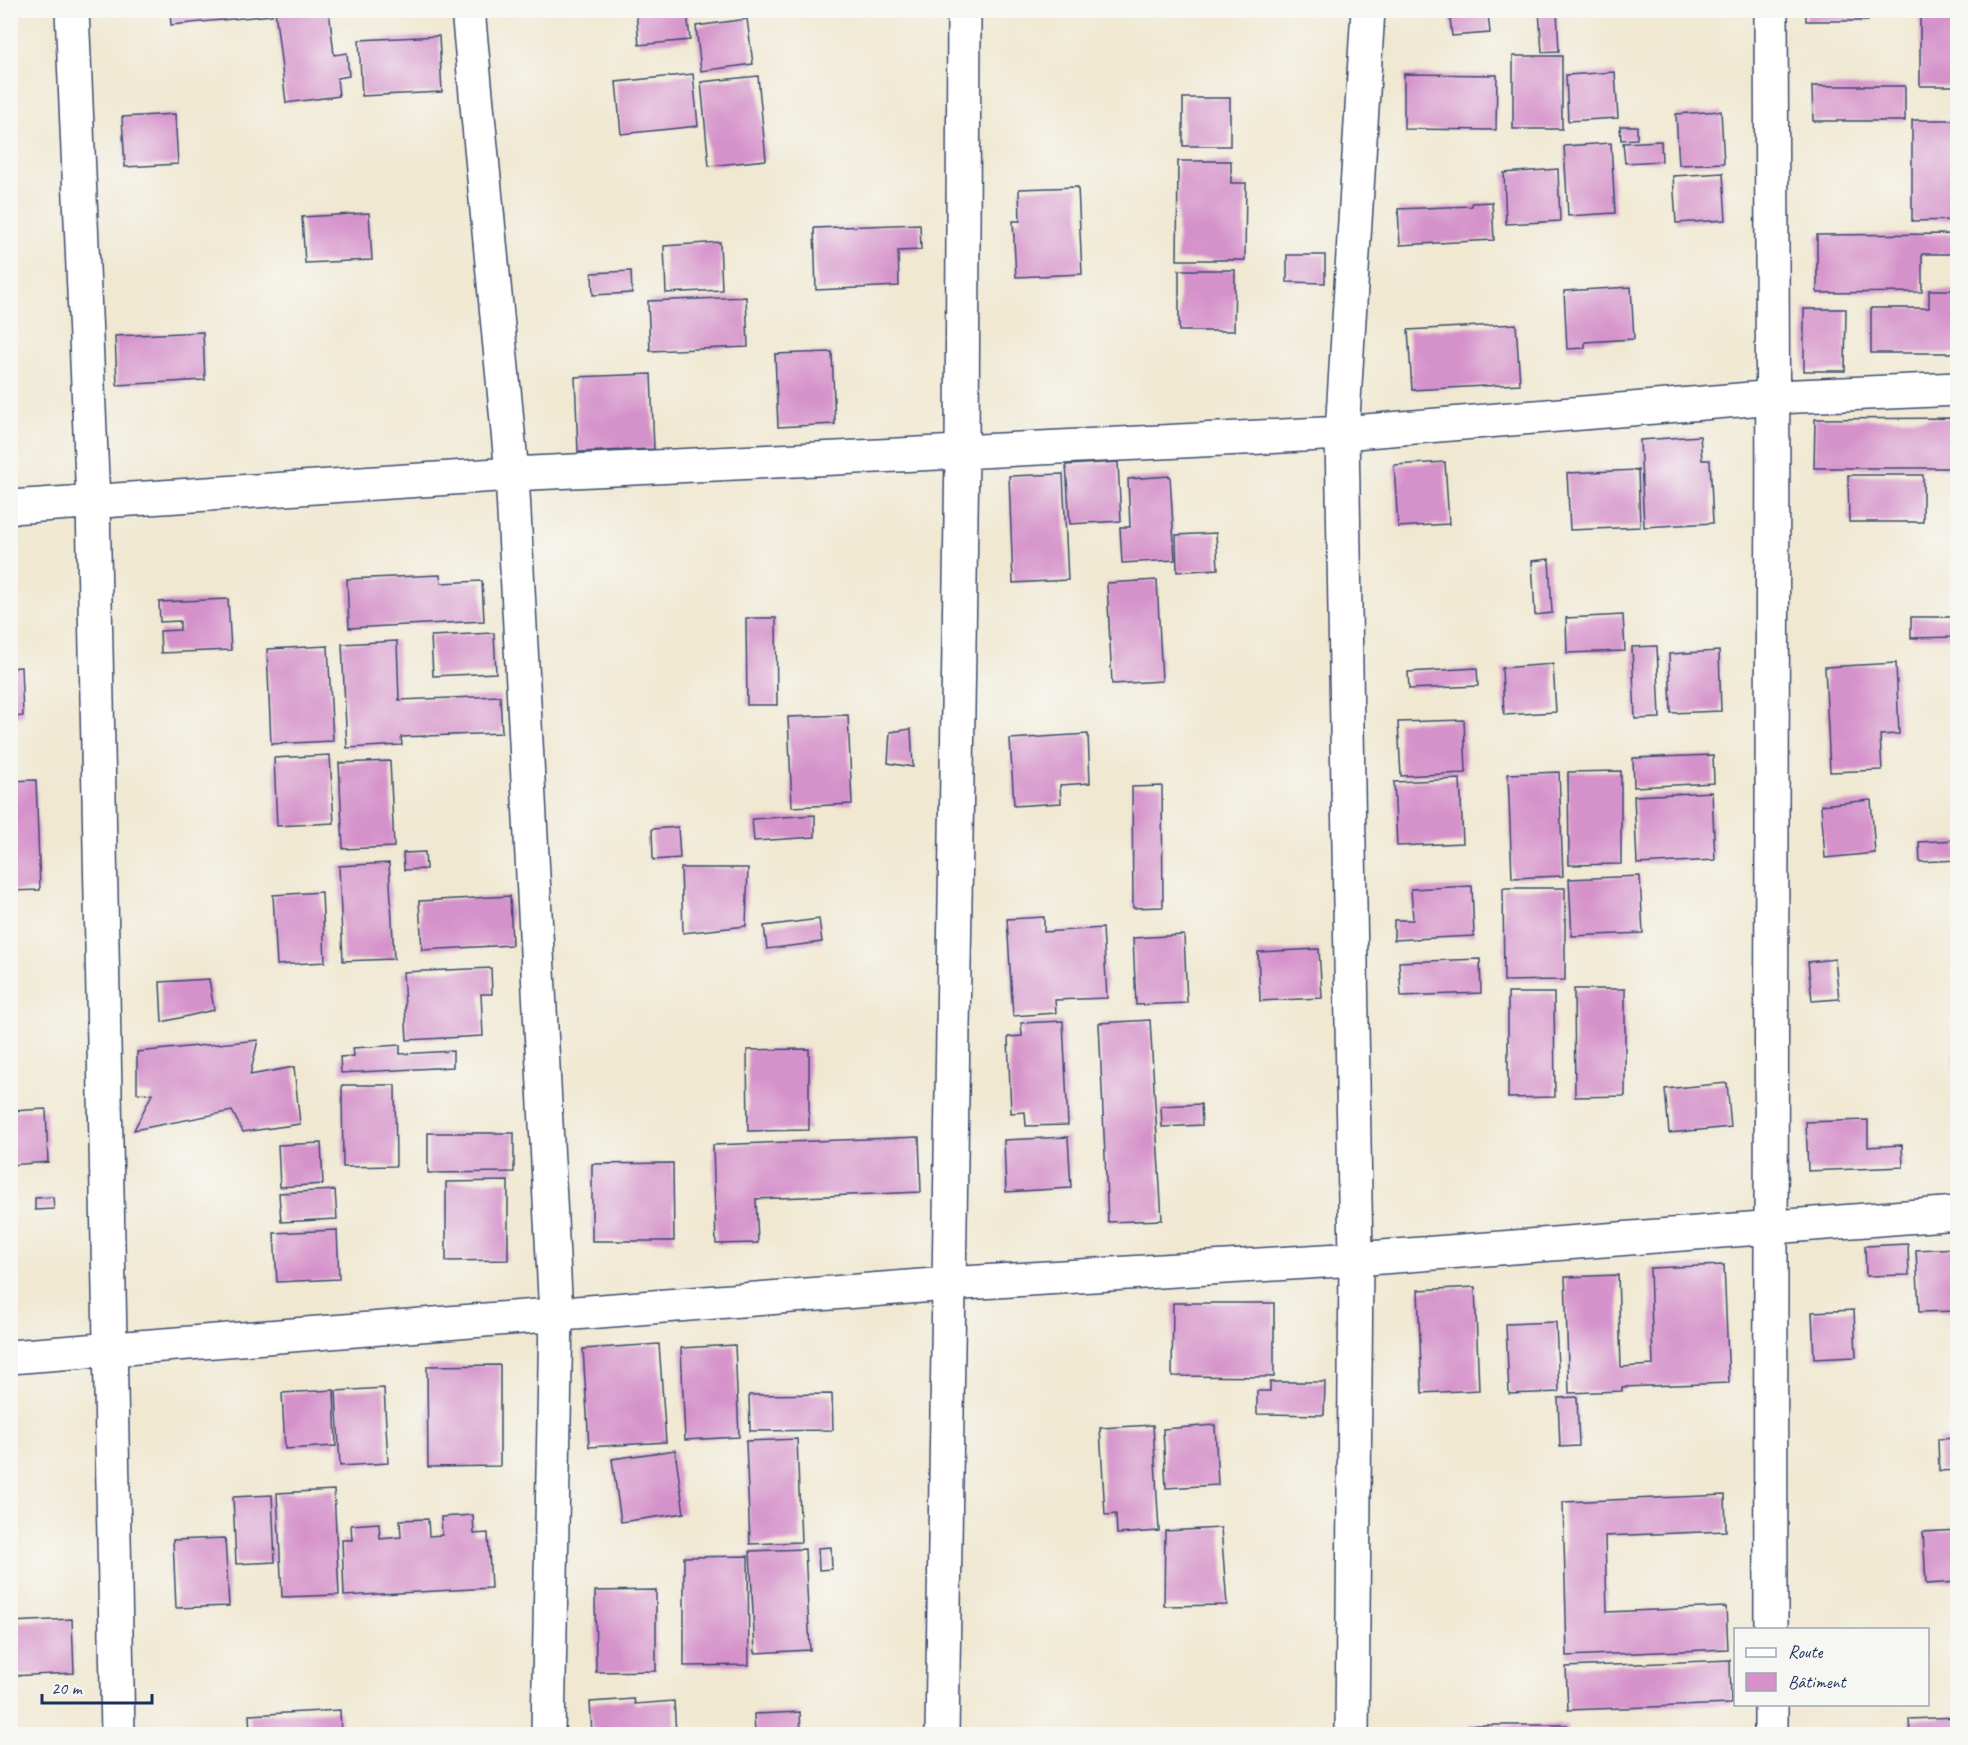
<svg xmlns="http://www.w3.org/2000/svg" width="1968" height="1745" font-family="Caveat,sans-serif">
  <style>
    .building { fill: #d592ca }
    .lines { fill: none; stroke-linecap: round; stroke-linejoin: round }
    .minor-casing { stroke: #3b4b6f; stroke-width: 36 }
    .minor { stroke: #fff; stroke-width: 33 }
  </style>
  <rect width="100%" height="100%" fill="#f6f6f2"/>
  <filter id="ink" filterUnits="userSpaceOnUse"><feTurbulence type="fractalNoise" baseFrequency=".0167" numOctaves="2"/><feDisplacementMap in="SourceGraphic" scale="12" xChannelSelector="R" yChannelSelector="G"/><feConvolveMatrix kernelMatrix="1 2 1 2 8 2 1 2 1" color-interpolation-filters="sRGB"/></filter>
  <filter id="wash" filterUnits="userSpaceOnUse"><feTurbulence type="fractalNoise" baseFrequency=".008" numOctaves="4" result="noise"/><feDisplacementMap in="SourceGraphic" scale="24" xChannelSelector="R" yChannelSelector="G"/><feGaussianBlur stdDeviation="1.35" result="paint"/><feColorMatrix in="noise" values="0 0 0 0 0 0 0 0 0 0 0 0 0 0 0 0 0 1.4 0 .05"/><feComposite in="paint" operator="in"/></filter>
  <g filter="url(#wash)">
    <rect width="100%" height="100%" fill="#f0e8d1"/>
    <g id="blocks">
      <!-- building -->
      <path class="building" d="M170,10h102v5l-101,10z
        M275,10h54l5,45 13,-2 2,23 -12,2 2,18 -53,7z
        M636,10h51l3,30 -51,5z
        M1557,10l2,41 -17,1 -3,-41z
        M1806,10h62v11h-62z
        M1920,10h38v76h-38z
        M1488,14l2,19 -38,3 -2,-18z
        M747,19l6,45 -52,7 -5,-45z
        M439,36l3,56 -80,4 -3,-56z
        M1513,56h49v73h-49z
        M1615,72l3,46 -50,3 -2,-46z
        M693,74l5,52 -77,8 -5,-52z
        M1404,74l93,1 -1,55 -92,-1z
        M758,76l8,84 -57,6 -8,-84z
        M1812,86h93v35h-92z
        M1183,98h47v48h-47z
        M1721,111l3,52 -45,2 -3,-51z
        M175,114l3,50 -53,3 -3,-50z
        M1912,120h46v100l-46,1z
        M1620,126h17v13l-16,1z
        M1661,141l1,20 -37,2 -2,-20z
        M1611,143l4,70 -47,3 -4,-70z
        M1178,161h53v22h15l-1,77h-68z
        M1558,169l2,52 -54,3 -2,-51z
        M1723,173l3,47 -50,3 -3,-47z
        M1078,187l4,87 -66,3 -3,-56h7l-1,-32z
        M1492,202l2,38 -94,5 -2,-36 74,-3v-3z
        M369,213l3,47 -67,3 -3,-46z
        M920,224l1,26 -23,1 1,35 -83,4 -2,-62z
        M1958,234v20h-36v38l-105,1v-58z
        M720,242l2,48 -56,3 -2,-47z
        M1287,255h38v28l-38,-1z
        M1179,270h56l-1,61h-55z
        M631,271l1,22 -39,2 -1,-22z
        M1631,287l3,52 -49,3v6l-18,1 -3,-58z
        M1929,290h29v63h-87v-45h58z
        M746,297l2,50 -98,4 -2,-50z
        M1804,309h42l-1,62h-41z
        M1516,324l4,60 -108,6 -4,-60z
        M203,332l2,48 -88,5 -2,-49z
        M832,352l3,72 -57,3 -3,-73z
        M651,374l3,75 -76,3 -3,-75z
        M1958,418v50h-144l1,-49z
        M1700,436l2,24h8l3,63 -69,4 -4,-87z
        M1118,462l3,59 -51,3 -4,-59z
        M1445,462l4,62 -51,3 -4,-62z
        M1638,470l2,57 -70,3 -3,-57z
        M1063,474l5,106 -55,3 -4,-107z
        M1848,475h75v47h-74z
        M1170,476l5,84 -53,3 -2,-36h10l-2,-48z
        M1216,533l2,36 -41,3 -1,-37z
        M1549,559l3,54 -17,2 -3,-54z
        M440,575l1,8 41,-2 2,40 -135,7 -2,-49z
        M1157,580l5,101 -50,3 -5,-101z
        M228,599l3,51 -70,3 -1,-22 20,-1v-9l-20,1 -1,-20z
        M1623,615l2,36 -58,2 -1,-35z
        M1911,617h47v20l-47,1z
        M746,618h30l1,87h-30z
        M494,633l2,40 -63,3 -2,-40z
        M397,641l2,59 101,-4 2,37 -101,4 1,8 -55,3 -5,-104z
        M328,646l5,95 -62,3 -4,-95z
        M1657,646l3,72 -25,1 -3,-72z
        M1719,651l2,60 -50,2 -2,-59z
        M1896,663l3,71 -19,1 2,35 -52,2 -5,-105z
        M1553,664l3,48 -52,3 -2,-47z
        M21,667l2,49 -13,1v-49z
        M1477,668l1,18 -69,3 -1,-17z
        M848,715l4,89 -60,3 -4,-90z
        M1464,720l2,53 -65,3 -3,-54z
        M911,729l2,38 -25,-4 2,-31z
        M1088,734l2,49 -30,2 1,18 -47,3 -4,-67z
        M330,755l4,68 -57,3 -3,-68z
        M1713,755l1,28 -80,4 -1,-29z
        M390,761l4,86 -51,2 -4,-86z
        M1621,771v93l-52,1 -1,-93z
        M1559,772l4,104 -51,2 -4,-104z
        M1460,779l3,64 -66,3 -3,-64z
        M36,780l4,110 -30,1v-110z
        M1162,786l1,121 -30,1 -1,-121z
        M1712,792l3,68 -78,4 -3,-68z
        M1871,800l4,53 -50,5 -4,-53z
        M815,815v22l-61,4 -2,-22z
        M678,827l2,31 -27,2 -1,-31z
        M1958,840v20l-38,2 -1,-20z
        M425,852l1,17 -22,1 -1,-17z
        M389,863l5,96 -51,2 -4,-95z
        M681,868h67l-2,58 -63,7z
        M1640,876l3,57 -71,3 -3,-57z
        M1472,886l2,50 -80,4v-20h19l-2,-31z
        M1503,888h62v92l-61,1z
        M322,892l3,70 -48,3 -4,-70z
        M510,896l2,49 -90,5 -3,-49z
        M1044,917v15l59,-4 4,70 -52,2 1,13 -43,3 -6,-97z
        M819,919l3,23 -55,7 -3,-23z
        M1184,935l3,68 -51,2 -3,-67z
        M1319,949l3,49 -62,3 -2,-49z
        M1480,959l1,34 -80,3 -2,-34z
        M1835,959l4,40 -27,2 -4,-39z
        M491,968l1,26h-11l2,42 -76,4 -4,-68z
        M209,979l5,31 -52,12 -2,-40z
        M1574,989h51v107l-50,1z
        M1508,993h46l1,104 -47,1z
        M1150,1020l12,200 -54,2 -9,-199z
        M1063,1021l5,104 -42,1 -1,-14 -14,1 -3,-76 14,-1 -1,-13z
        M258,1040l-8,35 44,-8 6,57 -57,8 -11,-21 -98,19 18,-36 -15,-1v-41z
        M400,1045v9l53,-3v16l-112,6 -1,-16 14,-1 -1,-8z
        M809,1049v81l-61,1 -1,-81z
        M1954,1054h4v40h-2z
        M1727,1083l4,44 -62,6 -4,-44z
        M342,1085h53l1,81 -53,1z
        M1201,1104l1,21 -40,2 -1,-21z
        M46,1109l2,53 -38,3v-54z
        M1868,1120v27l34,-2 1,22 -95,4 -2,-49z
        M428,1133h86v39l-86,1z
        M919,1137l2,55 -165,7 2,44 -42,1 -3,-99z
        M1068,1137l3,51 -65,4 -2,-52z
        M321,1143l2,41 -43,3 -2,-42z
        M673,1163l1,78h-82v-77z
        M508,1181v79l-62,1v-79z
        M335,1190l2,29 -56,3 -2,-29z
        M53,1197l1,12 -19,1v-12z
        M337,1230l2,49 -62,3 -3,-49z
        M1908,1244l1,31 -43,1 -1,-30z
        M1958,1248v63l-39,1 -3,-62z
        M1724,1265l5,118 -107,4v4l-53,2 -4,-116 53,-2 3,92 32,-2 -3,-97z
        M1475,1287l4,103 -57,3 -4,-103z
        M1173,1303h101v74l-102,-1z
        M1854,1310l2,47 -42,2 -2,-47z
        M1556,1322l3,70 -50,2 -3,-70z
        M659,1344l7,98 -77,5 -6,-98z
        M735,1345l4,92 -54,3 -4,-92z
        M500,1365v101l-72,1 -1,-101z
        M1270,1382h55l-1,33 -67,-1v-23h13z
        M384,1388l4,75 -48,3 -4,-75z
        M334,1390l2,56 -51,3 -3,-56z
        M832,1394l1,36 -83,1 -1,-36z
        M1577,1397l2,49 -19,1 -2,-49z
        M1153,1425l6,106 -42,3 -1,-20 -11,1 -5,-87z
        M1215,1425l3,60 -52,3 -3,-59z
        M1958,1438v32l-19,1 -1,-32z
        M797,1439l4,103 -51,2 -4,-103z
        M675,1450l9,63 -63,9 -9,-63z
        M334,1490l5,105 -57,2 -5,-104z
        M272,1495l3,67 -39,2 -3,-67z
        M1725,1495l1,36 -121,5 2,76 119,-5 2,42 -161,7 -4,-154z
        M473,1515l1,19 14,-1 3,55 -147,8 -2,-56h10l-1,-15 28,-2 1,16 21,-2 -1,-17 28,-1 1,17 13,-1 -1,-18z
        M1221,1528l6,77 -63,1 1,-75z
        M1958,1530v52l-32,2 -3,-52z
        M225,1538l4,68 -53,2 -3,-68z
        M831,1547l1,22 -13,1 -1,-22z
        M805,1549l5,101 -55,3 -5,-102z
        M748,1556l1,109 -65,1v-109z
        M656,1590v81l-60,1 -1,-81z
        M72,1619l2,54 -64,3v-54z
        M1730,1660l1,44 -163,6 -2,-43z
        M634,1699l1,5 39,-3 2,33h-84l-2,-32z
        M340,1710l1,24h-91l-1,-19z
        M800,1712l1,22h-46l-1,-20z
        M1958,1717v17h-48l-1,-15z
        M1469,1725h98v9h-98z"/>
    </g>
  </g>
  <g filter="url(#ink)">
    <use href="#blocks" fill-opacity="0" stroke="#3b4b6f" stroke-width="1.5"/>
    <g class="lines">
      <!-- minor casing -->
      <g class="minor-casing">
        <path id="minor" d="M72,10l21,492 25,1232
          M468,10l44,464 44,841 -8,419
          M1771,10c5,540 -2,1080 0,1620
          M10,507l502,-33 830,-41 433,-36 183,-8
          M10,1357l937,-73 409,-25 602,-46
          M1771,1704v30
          M942,1734l20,-1281 2,-443
          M1352,1734l4,-475 -14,-826 26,-423"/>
      </g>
      <!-- minor -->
      <use href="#minor" class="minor"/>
    </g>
  </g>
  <!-- margin -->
  <rect width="1968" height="1745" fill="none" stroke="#f6f6f2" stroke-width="36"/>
  <!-- legend -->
  <rect x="1734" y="1628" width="195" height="78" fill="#f6f6f2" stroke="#9ea6b7" stroke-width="1.5"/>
  <rect x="1746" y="1648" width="30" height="9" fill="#ffffff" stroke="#9ea6b7" stroke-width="1.5"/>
  <text x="1788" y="1658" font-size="18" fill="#1b2f5e">Route</text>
  <rect x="1746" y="1673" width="30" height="18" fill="#d592ca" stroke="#9ea6b7" stroke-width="1.5"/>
  <text x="1788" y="1688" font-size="18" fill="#1b2f5e">Bâtiment</text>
  <!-- scale -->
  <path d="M42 1694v9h110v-9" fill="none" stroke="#1b2f5e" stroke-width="3"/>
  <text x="51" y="1694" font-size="18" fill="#1b2f5e" stroke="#f6f6f2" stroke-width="4.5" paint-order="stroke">20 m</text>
</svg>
